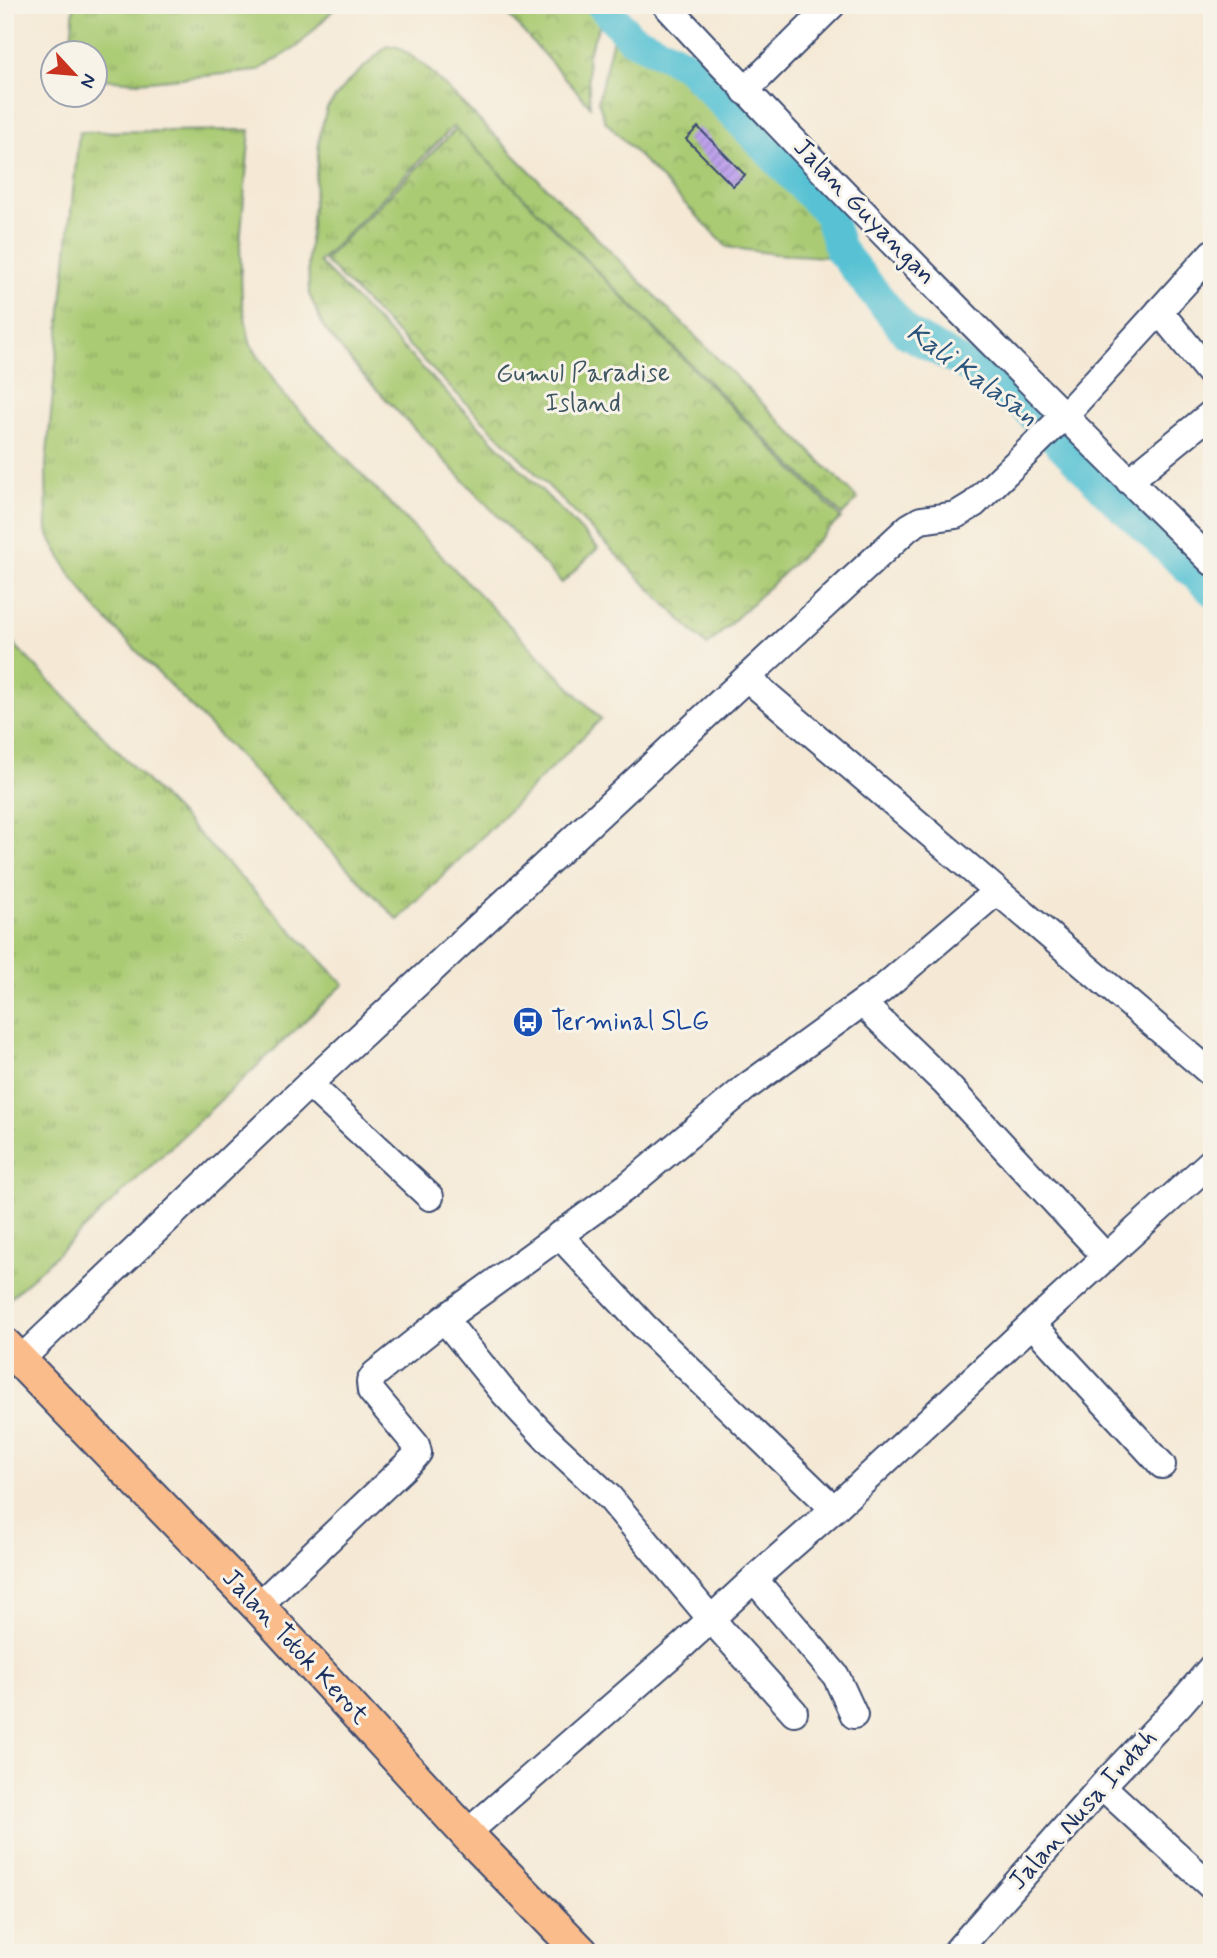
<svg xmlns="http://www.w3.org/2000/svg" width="1217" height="1958" font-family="Mynerve,sans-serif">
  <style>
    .grass { fill: url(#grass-tufts); stroke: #627d68; stroke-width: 2 }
    .park { fill: url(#park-crowns); stroke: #627d68; stroke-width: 2 }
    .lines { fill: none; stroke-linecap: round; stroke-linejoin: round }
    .river { stroke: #58c2d4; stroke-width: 32 }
    .building { fill: url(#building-hatch) }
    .minor-casing { stroke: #3c4b70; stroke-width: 30 }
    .major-casing { stroke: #3c4b70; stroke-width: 37 }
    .minor { stroke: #fff; stroke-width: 26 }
    .major { stroke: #fabc8b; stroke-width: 33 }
    .labels { text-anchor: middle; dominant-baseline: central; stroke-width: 6; stroke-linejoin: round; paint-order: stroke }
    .street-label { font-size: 26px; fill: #1b2f5e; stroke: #f7f3e8 }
    .park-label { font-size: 26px; fill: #3f5663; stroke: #f7f3e8 }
    .transit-label { font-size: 26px; fill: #164399; stroke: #f7f3e8; text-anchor: start }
    .water-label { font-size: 28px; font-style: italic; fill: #2a547c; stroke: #f7f3e8 }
  </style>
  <defs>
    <pattern id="grass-tufts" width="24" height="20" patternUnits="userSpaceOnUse" patternTransform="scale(1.75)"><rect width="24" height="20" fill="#aacb73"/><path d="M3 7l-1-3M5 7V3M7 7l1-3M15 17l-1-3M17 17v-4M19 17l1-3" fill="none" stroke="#8aa562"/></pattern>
    <pattern id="park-crowns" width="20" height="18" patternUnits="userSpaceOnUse" patternTransform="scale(1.75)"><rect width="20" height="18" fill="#aacb73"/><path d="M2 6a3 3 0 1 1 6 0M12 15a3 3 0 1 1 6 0" fill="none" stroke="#8aa562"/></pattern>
    <pattern id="building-hatch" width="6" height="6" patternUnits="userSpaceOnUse" patternTransform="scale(1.75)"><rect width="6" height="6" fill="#bea1ec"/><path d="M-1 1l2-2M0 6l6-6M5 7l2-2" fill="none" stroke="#9a84c2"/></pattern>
  </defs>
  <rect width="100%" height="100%" fill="#f7f3e8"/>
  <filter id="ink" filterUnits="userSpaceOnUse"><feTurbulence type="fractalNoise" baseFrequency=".0143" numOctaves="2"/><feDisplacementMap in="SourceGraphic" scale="14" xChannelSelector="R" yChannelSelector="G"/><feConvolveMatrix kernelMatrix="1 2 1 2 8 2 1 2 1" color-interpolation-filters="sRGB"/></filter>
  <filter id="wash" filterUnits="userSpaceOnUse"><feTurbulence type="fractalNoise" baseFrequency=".00686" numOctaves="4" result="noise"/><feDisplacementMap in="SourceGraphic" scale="28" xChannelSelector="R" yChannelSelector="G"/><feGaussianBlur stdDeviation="1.57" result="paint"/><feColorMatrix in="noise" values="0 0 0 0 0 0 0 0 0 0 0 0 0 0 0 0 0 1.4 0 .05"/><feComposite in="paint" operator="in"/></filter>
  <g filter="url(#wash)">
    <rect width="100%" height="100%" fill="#f5e9d5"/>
    <!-- grass -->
    <path class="grass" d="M74,5h264l-41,42 -40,24 -119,11 -36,-3 -7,-6 -1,-21h-18l-5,-9z
      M387,46l11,1 26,18 434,434 -16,16 -389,-388 -134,135 279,286 -36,35 -202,-211 -36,-44 -15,-34 -1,-36 12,-125 7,-25 21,-26z
      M250,130l-10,114 2,57 8,42 32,50 319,326 -203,201 -301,-310 -28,-38 -22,-40 -1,-68 33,-332z
      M5,635l339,349 -339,319z"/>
    <!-- park -->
    <path class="park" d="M499,5h90l13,14 -15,37 3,50z
      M614,34l28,20 44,19 136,147 10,27 -4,10 -53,-3 -48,-7 -122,-126 -7,-20z
      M456,129l385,389 -134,128 -383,-386z"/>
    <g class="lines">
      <!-- river -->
      <path class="river" d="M602,5l28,32 57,28 142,149 11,36 67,83 59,32 55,38 89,92 102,95"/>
    </g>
    <g id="blocks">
      <!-- building -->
      <path class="building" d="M698,127l47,48 -12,11 -47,-47z"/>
    </g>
  </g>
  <g filter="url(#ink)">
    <use href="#blocks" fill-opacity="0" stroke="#3c4b70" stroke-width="2"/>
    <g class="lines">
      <!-- minor casing -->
      <g class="minor-casing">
        <path id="minor" d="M666,5c177,191 361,375 546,557
          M745,91l87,-86
          M1159,311l53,65
          M1129,481l83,-68
          M747,678l465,396
          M997,891l-116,99 -19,13 83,80 161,174
          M309,1084l121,113
          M559,1235l85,91 190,183
          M444,1319l61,75 42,45 63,59 101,121 83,93
          M1032,1324l130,141
          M20,1360l289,-276 600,-557 12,-7 35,-5 18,-11 90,-88 148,-163
          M754,1579l82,97 18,39
          M258,1606l155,-147 5,-6 -2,-8 -45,-54 -1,-9 5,-8 69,-55 185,-134 116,-97 117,-85
          M1102,1786l110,101
          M467,1833l216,-188 71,-66 80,-70 198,-185 180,-163
          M955,1953l147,-167 78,-82 32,-37"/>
      </g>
      <!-- major casing -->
      <g class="major-casing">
        <path id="major" d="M5,1345l253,261 220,240 104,107"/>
      </g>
      <!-- minor -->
      <use href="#minor" class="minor"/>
      <!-- major -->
      <use href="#major" class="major"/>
    </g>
  </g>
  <!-- icons -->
  <defs>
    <g id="bus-disc" transform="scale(1.575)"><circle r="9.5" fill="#1a4fb4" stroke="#f7f3e8"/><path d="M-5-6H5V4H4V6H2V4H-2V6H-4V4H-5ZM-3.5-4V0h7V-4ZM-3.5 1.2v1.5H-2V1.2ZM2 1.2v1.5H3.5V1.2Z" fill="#fff"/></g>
  </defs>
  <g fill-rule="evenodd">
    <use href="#bus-disc" x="528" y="1022"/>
  </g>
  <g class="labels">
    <!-- street labels -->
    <g class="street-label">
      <text transform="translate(864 212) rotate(46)">Jalan Guyangan</text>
      <text transform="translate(295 1647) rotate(47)">Jalan Totok Kerot</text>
      <text transform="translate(1083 1810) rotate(-48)">Jalan Nusa Indah</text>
    </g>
    <!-- park labels -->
    <g class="park-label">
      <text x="583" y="374">Gumul Paradise<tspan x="583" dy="30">Island</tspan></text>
    </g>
    <!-- transit labels -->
    <g class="transit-label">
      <text x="551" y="1022">Terminal SLG</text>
    </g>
    <!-- water labels -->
    <g class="water-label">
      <text transform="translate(972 375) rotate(36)">Kali Kalasan</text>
    </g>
  </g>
  <!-- margin -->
  <rect width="1217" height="1958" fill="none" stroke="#f7f3e8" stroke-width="28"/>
  <!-- north arrow -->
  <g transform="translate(74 74) rotate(116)"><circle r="33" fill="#f7f3e8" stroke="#9fa5b1" stroke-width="2"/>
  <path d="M0-5L12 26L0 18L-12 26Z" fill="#c8321e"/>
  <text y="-10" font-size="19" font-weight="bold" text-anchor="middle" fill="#1b2f5e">N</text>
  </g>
</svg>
